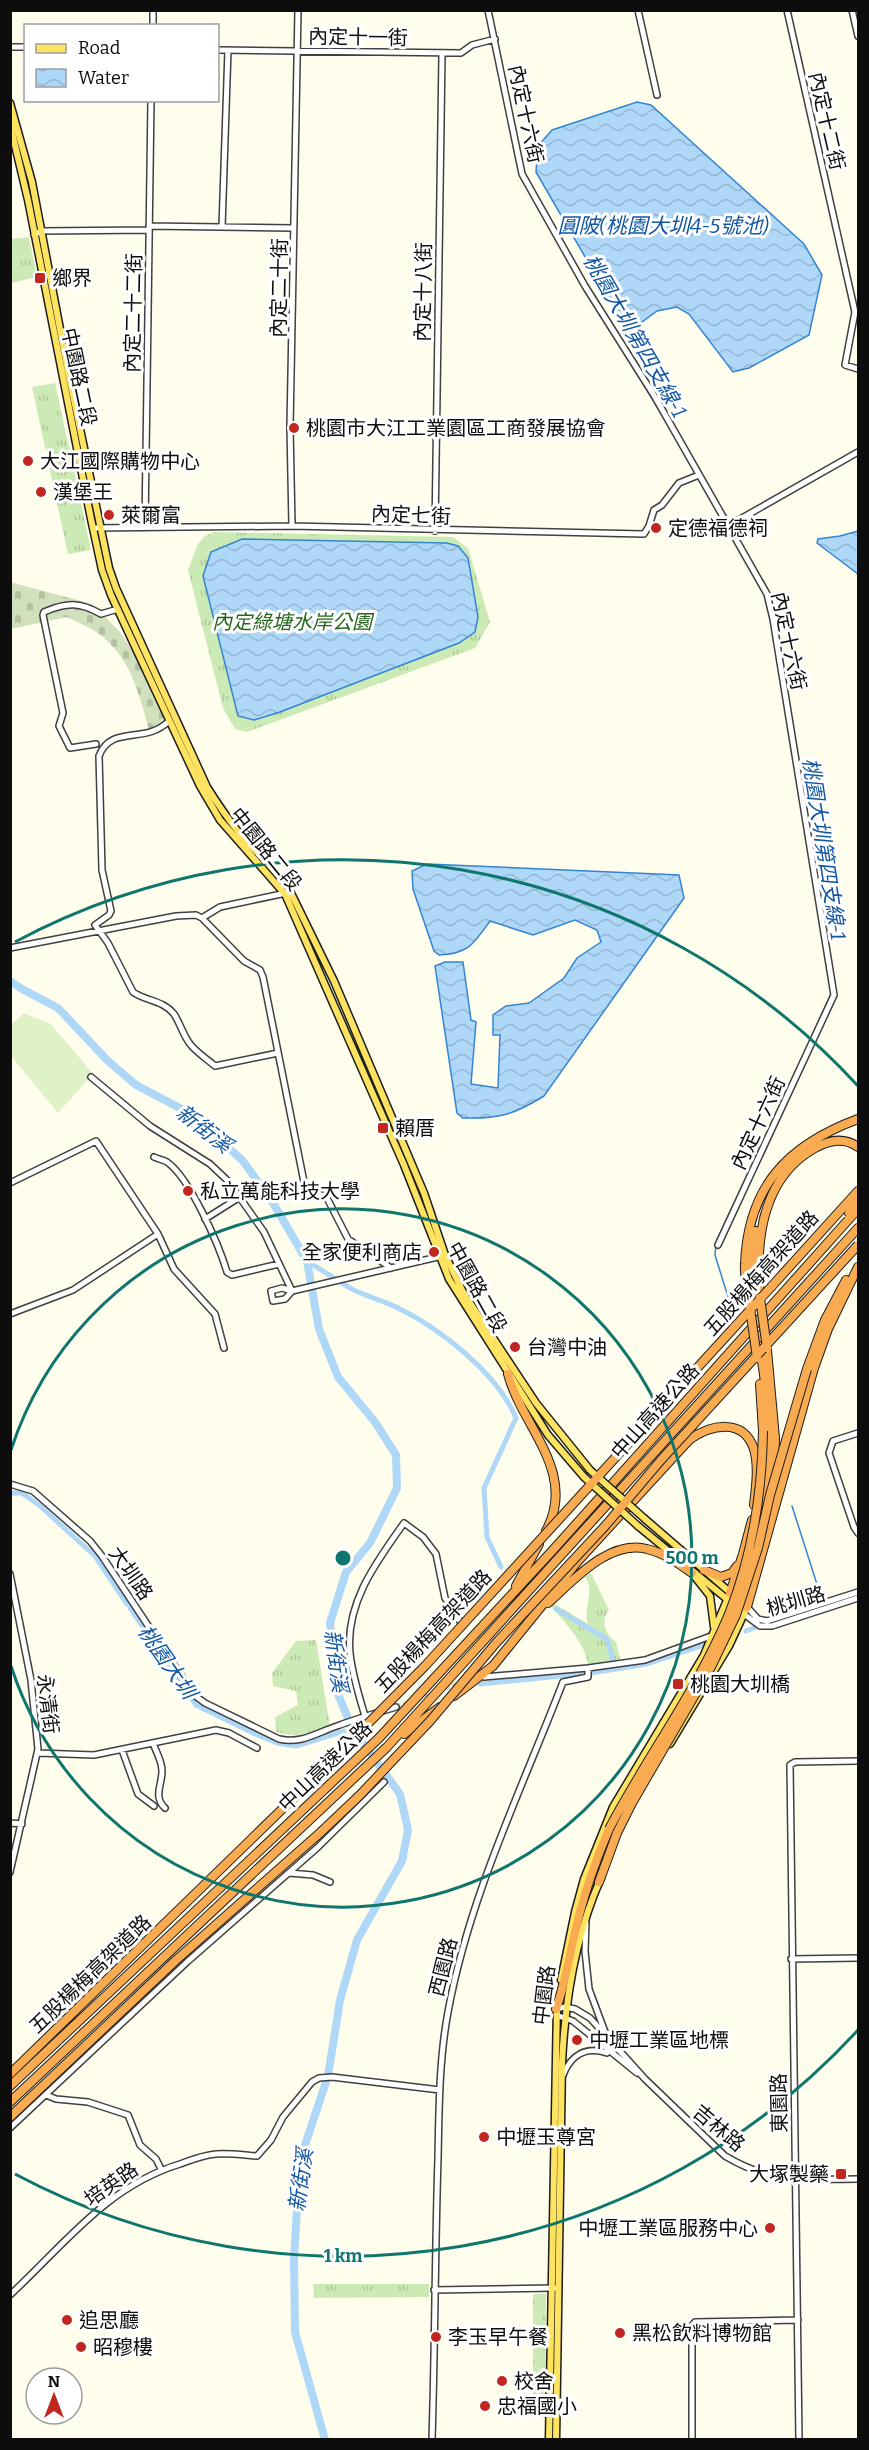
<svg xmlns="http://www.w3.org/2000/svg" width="869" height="2450" font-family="Bitter,'Noto Sans TC',serif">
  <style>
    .grass { fill: url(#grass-tufts) }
    .cemetery { fill: url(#cemetery-stones) }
    .pitch { fill: #dff1c7 }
    .water { fill: url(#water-waves); stroke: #3485d1; stroke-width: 1.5 }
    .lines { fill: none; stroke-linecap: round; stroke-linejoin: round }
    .stream { stroke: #3485d1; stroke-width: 1.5 }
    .canal { stroke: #afd7f8; stroke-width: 5 }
    .river { stroke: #afd7f8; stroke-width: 8 }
    .minor-tunnel { stroke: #dbd9cb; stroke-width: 5; stroke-dasharray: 5 2.5; stroke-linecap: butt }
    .minor-casing { stroke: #404040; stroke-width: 8 }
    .major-casing { stroke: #1e1e1e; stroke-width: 9 }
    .highway-casing { stroke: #1e1e1e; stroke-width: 10 }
    .minor { stroke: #fff; stroke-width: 5 }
    .major { stroke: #fde35f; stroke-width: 6 }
    .highway { stroke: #f9ab51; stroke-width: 8 }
    .major-bridge-casing { stroke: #1e1e1e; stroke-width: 9; stroke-linecap: butt }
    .highway-bridge-casing { stroke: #1e1e1e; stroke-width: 10; stroke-linecap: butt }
    .major-bridge { stroke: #fde35f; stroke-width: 6 }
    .highway-bridge { stroke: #f9ab51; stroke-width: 8 }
    .ring { fill: none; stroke: #0f766e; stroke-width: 3 }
    .poi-dot { fill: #c12621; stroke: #fff; stroke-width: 2 }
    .labels { text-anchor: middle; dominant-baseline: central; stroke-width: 6; stroke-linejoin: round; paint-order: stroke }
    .street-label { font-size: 20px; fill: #0d0d0d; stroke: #fff }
    .poi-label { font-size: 20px; fill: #0d0d0d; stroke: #fff; text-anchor: start }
    .park-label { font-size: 20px; font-style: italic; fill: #24661b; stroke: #fff }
    .water-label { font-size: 21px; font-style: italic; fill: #1257a2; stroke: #fff }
    .centre { fill: #0f766e; stroke: #fff; stroke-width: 3 }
    .ring-label { font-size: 18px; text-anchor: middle; font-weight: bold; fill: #0f766e; stroke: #fff; stroke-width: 6; stroke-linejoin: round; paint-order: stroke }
  </style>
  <defs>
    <pattern id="grass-tufts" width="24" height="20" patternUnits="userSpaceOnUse" patternTransform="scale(1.5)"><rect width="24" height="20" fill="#cceab5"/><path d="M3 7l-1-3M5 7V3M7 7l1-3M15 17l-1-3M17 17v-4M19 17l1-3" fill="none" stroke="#aec89a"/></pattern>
    <pattern id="cemetery-stones" width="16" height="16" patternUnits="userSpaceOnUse" patternTransform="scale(1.5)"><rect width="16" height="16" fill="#d2e1bd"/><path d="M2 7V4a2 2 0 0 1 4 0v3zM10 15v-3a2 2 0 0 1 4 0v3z" fill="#b3c0a1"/></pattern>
    <pattern id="water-waves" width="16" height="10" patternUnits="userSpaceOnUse" patternTransform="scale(1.5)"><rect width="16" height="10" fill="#afd7f8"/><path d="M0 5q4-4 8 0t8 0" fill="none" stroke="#95b7d3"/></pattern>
  </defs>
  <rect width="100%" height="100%" fill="#fffdec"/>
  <!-- grass -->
  <path class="grass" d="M29,237l8,40 -26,6v-44z
    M55,383l36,167 -23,4 -36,-167z
    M214,532l239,5 15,11 22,74 -15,26 -228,84 -12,-3 -12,-21 -35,-138 10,-26 7,-8z
    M591,1573l18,37c-9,10 -4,25 7,32l4,17 -32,5c-5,-24 -22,-40 -37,-58l2,-3 35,21c-6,-17 8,-32 -3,-47z
    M316,1640l14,87c-20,7 -33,11 -54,5l-1,-15 23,-12 -2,-14 -23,-5 -1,-13 24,-32z
    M313,2284h116v13l-115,1z
    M533,2294h13l-1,124h-12z"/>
  <!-- cemetery -->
  <path class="cemetery" d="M10,582l82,22 28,28 15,23 31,66 -6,7 -11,2c-9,-33 -17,-68 -45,-92 -10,-9 -25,-15 -37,-21l-56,12z"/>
  <!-- pitch -->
  <path class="pitch" d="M24,1013l27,11 42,50 -35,39 -47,-57v-31z"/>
  <!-- water -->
  <path class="water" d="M637,102l14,3 153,139 18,31 -13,60 -60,33 -16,4 -44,-58 -12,-7 -20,4 -23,17 -9,-2 -89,-154 2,-26 14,-16z
    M858,531v43l-41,-31 1,-4 22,-3z
    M242,539l205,4 11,3 10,12 10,59 -3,15 -16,11 -179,69 -26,8 -16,-4 -35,-140 8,-24z
    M427,864l252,11 5,23 -140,198c-31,19 -45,23 -81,22l-6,-5 -22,-147 10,-4h18l8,58 5,2 -5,62 27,4 2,-53h-7v-20l13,-9 23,-3 35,-25 13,-20 24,-16 -4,-12 -22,-10 -42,15 -43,-14c-16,22 -21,33 -51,34l-5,-4 -21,-62 -1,-18z"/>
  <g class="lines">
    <!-- stream -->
    <path class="stream" d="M644,385l22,37
      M799,1064l32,-70
      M717,1240l79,-169
      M716,1245l-1,10 19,61
      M792,1506l30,94"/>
    <!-- canal -->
    <path class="canal" d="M307,1261l27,17
      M342,1283c16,12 36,15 54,24 44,21 101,66 120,111l-32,70 3,49 14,30
      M10,1493h12l17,12 56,51 32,48
      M130,1608l66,97 59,29 22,9 19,3 48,-15
      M556,1609l51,30 8,29
      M746,1631l8,-3
      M480,1684l111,-11 56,-9 57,-19"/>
    <!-- river -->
    <path class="river" d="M10,981l12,8 36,19 50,53 28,24 57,30 50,46 30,42 34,58 12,68 19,48 37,45 21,33 1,33 -27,55 -24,29 -16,51 8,71 14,34 48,66 8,36 -6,31 -45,79 -17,60 -12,76 -28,84 -6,98 1,74 30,108"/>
    <!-- minor-tunnel -->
    <path class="minor-tunnel" d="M396,1707l66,-25"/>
    <!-- minor casing -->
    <g class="minor-casing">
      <path id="minor" d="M488,10l34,164 63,112 70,111 112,197 6,25 61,376 -116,250
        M638,10l19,85
        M787,10l68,302 -10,53 13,4
        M852,10l6,26
        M153,26v-16
        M10,47h16
        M218,50l243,3 11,-8 23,-6
        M149,226l145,2
        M222,227l6,-177
        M34,235l7,-4 108,-1
        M145,526l6,-426
        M292,526l-2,-99 8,-417
        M728,526l130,-74
        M93,528l199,-2 352,8 5,-8 5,-16 8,-5 17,-22 20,-8
        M435,531l7,-477
        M169,721c-24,24 -58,3 -70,35l3,114 9,41 -2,4 -14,10 13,18 25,49c12,9 30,8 41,22 6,9 9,21 16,30 6,8 17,15 25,22l63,-13
        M96,744l-26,4 -11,-22 4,-13 -20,-98 1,-3c23,-10 36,-10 57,2l17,-5
        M202,918l18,-11 66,-14
        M10,948l166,-32 20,-1 6,3 42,43 16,9 3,7 43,215 20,4 22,43 43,29
        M91,1077l59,49 60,38 18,17 36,51 28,59
        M154,1157c4,2 10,3 13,5 23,16 52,83 60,110l5,3 47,-11
        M10,1183l86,-42 62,93 16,35 41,45 9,34
        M205,1219l35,-22
        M282,1288l10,3 -7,8 -12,2 -2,-10z
        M292,1291l150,-35
        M10,1314l63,-24 85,-56
        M858,1433l-25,8 -4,12 25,74 4,6
        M10,1484l23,7 57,50 12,15 92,139 11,8 74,36c23,5 37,-6 58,-13 19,-7 39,-13 59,-19
        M10,1574l21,106 7,69 -28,123
        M747,1607l11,12 9,2 91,-29
        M744,1614l16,12h12l86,-28
        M484,1677l104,-9 57,-8 66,-24
        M365,1716c-6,-20 -13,-42 -15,-63 -5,-50 27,-92 54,-130l19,14 13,17 9,44 18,28
        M153,1743c3,9 9,18 9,28 0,14 -9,26 3,37
        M122,1750l16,44 16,12
        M38,1753l56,2 122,-25 13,3 28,15
        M10,1823l12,1
        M289,1873l24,2 17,7
        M586,1922l-1,29 4,38 16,43
        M791,1959l67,-1
        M556,2009l9,-2 10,2 15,9 55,61 80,77c49,29 80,23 133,23
        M556,2015l17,6 64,52
        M563,2075c8,-20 23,-29 44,-22
        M46,2095l10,4 32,3 40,13 12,30 16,14 5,10
        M10,2128l177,-166 130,-114 67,-66
        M434,2290l121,-2
        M10,2295c54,-50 97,-109 170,-131 11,-4 23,-9 36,-10 13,-1 28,1 41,2l14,-16 12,-23 29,-35 7,-4 13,-1 108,13
        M432,2440c3,-94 3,-188 6,-282 1,-48 1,-98 10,-146 21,-115 73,-221 115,-330l25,-5v-9
        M692,2440v-114l3,-4 103,-2
        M799,2440l-9,-675 5,-3 63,-1"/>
    </g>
    <!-- major casing -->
    <g class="major-casing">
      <path id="major" d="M10,103l22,79 36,189 41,197 7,20 91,199c10,16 21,32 33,47 16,19 36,35 50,57l44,90 90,212 21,62 19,39 72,109 54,67
        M10,124l18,76 63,319 11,51 9,25 89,191 20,34 65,74 119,271 45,114 99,156 36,42
        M645,1519l87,75
        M638,1526l90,74
        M695,1577l15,19 4,31
        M670,1744l59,-98 18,-39 -3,-2
        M561,1980l14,-68 9,-33 29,-72 91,-152 26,-62
        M549,2440l8,-436
        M556,2440l6,-377c3,-62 13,-127 39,-185"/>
    </g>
    <!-- highway casing -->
    <g class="highway-casing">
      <path id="highway" d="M849,1213l9,-13
        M772,1286l86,-95
        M760,1297c-5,-55 1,-119 55,-149 14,-8 29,-11 43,-1
        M749,1301c-1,-12 -5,-25 -4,-37 3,-78 43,-119 113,-145
        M754,1301l-3,-29 5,-41
        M767,1350l8,88 -1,38
        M807,1369l18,-49 21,-40
        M508,1374c14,53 70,98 38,157
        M760,1384l3,47
        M752,1555c6,-27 13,-54 16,-82 4,-39 -1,-79 -7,-119
        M704,1570l17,7 11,-4 5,-7
        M516,1586l23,-42
        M730,1593l13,-39 9,-34
        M548,1603c25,-22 61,-64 99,-54 17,4 31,14 45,24
        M747,1607l67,-239 14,-39 30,-62
        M454,1696l39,-30 85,-105 111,-121c21,-15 54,-23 65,9 5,17 2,39 0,56
        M404,1734l36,-27
        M599,1882l18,-49
        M556,2009c9,-25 13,-51 19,-77 8,-36 20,-70 34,-103
        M10,2074l298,-290
        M10,2086l369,-348 174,-188 305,-341
        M10,2102l377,-355 471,-519
        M10,2117l165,-156 146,-129"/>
    </g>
    <!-- minor -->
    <use href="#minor" class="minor"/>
    <!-- major -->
    <use href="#major" class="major"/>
    <!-- highway -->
    <use href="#highway" class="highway"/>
    <!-- major-bridge casing -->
    <g class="major-bridge-casing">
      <path id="major-bridge" d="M590,1470l55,49
        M584,1477l54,49"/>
    </g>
    <!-- highway-bridge casing -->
    <g class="highway-bridge-casing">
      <path id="highway-bridge" d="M760,1298l7,50
        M749,1301l8,57
        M308,1784l117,-118 347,-380
        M609,1829c38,-72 89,-140 120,-215 24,-60 33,-120 34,-183
        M321,1832l39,-37 70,-74 66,-78 110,-118 55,-65 197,-215
        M617,1833l15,-30 79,-136 25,-52 22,-67 12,-53 37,-126"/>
    </g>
    <!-- major-bridge -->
    <use href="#major-bridge" class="major-bridge"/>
    <!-- highway-bridge -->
    <use href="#highway-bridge" class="highway-bridge"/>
  </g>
  <!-- distance rings -->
  <g class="ring">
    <path d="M11 1450A349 349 0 1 1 11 1666"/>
    <path d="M858 2030A698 698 0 0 1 15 2174M15 942A698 698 0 0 1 858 1086"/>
  </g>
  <!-- markers -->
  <g class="poi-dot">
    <rect x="34" y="272" width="12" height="12" rx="3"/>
    <circle cx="294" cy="428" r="6"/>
    <circle cx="28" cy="461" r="6"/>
    <circle cx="41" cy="492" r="6"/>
    <circle cx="109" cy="515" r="6"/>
    <circle cx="656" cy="528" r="6"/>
    <rect x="377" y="1122" width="12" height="12" rx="3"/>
    <circle cx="188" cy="1191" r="6"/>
    <circle cx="434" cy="1252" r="6"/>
    <circle cx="515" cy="1347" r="6"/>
    <rect x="672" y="1678" width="12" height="12" rx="3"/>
    <circle cx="577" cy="2040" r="6"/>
    <circle cx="484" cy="2137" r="6"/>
    <rect x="835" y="2168" width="12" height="12" rx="3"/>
    <circle cx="770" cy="2228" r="6"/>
    <circle cx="67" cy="2320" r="6"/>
    <circle cx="620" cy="2333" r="6"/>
    <circle cx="436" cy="2337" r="6"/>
    <circle cx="81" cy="2347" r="6"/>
    <circle cx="502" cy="2381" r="6"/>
    <circle cx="485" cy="2406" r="6"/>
  </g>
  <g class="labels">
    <!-- street labels -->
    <g class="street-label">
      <text transform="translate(358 37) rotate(1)">內定十一街</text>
      <text transform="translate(526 114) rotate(78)">內定十六街</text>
      <text transform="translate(827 121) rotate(77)">內定十二街</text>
      <text transform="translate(279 288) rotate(-89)">內定二十街</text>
      <text transform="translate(423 292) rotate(-89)">內定十八街</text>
      <text transform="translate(133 313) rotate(-89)">內定二十二街</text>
      <text transform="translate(79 377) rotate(78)">中園路二段</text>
      <text transform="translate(411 515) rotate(2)">內定七街</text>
      <text transform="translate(789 641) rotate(78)">內定十六街</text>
      <text transform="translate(266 849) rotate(51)">中園路二段</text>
      <text transform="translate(758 1123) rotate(-65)">內定十六街</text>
      <text transform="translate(761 1273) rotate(-48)">五股楊梅高架道路</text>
      <text transform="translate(477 1287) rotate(61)">中園路二段</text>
      <text transform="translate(655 1411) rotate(-48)">中山高速公路</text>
      <text transform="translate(131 1573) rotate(55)">大圳路</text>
      <text transform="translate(796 1601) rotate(-16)">桃圳路</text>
      <text transform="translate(433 1631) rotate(-47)">五股楊梅高架道路</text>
      <text transform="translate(48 1704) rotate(83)">永清街</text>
      <text transform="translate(325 1766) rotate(-44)">中山高速公路</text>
      <text transform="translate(443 1967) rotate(-76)">西園路</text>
      <text transform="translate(90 1974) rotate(-44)">五股楊梅高架道路</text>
      <text transform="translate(544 1995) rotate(-83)">中園路</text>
      <text transform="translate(779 2103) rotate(-91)">東園路</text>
      <text transform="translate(719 2128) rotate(40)">吉林路</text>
      <text transform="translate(111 2184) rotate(-35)">培英路</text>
    </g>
    <!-- poi labels -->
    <g class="poi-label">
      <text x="52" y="278">鄉界</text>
      <text x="306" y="428">桃園市大江工業園區工商發展協會</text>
      <text x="40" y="461">大江國際購物中心</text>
      <text x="53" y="492">漢堡王</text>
      <text x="121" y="515">萊爾富</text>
      <text x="668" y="528">定德福德祠</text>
      <text x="395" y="1128">賴厝</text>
      <text x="200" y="1191">私立萬能科技大學</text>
      <text x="422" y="1252" text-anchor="end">全家便利商店</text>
      <text x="527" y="1347">台灣中油</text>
      <text x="690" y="1684">桃園大圳橋</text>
      <text x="589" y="2040">中壢工業區地標</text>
      <text x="496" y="2137">中壢玉尊宮</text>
      <text x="829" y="2174" text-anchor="end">大塚製藥</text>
      <text x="758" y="2228" text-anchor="end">中壢工業區服務中心</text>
      <text x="79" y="2320">追思廳</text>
      <text x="632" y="2333">黑松飲料博物館</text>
      <text x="448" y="2337">李玉早午餐</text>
      <text x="93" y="2347">昭穆樓</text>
      <text x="514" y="2381">校舍</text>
      <text x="497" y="2406">忠福國小</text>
    </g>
    <!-- park labels -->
    <g class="park-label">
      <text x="292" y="622">內定綠塘水岸公園</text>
    </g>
    <!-- water labels -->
    <g class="water-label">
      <text x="663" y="226">圓陂(桃園大圳4-5號池)</text>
      <text transform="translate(635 336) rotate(60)">桃園大圳第四支線-1</text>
      <text transform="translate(824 849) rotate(81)">桃園大圳第四支線-1</text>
      <text transform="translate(204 1129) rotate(38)">新街溪</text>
      <text transform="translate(336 1661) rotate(82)">新街溪</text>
      <text transform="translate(167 1662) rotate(55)">桃園大圳</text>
      <text transform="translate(301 2180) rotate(-82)">新街溪</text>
    </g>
  </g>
  <circle cx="343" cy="1558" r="9" class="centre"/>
  <g class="ring-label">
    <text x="692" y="1564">500 m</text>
    <text x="343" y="2262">1 km</text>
  </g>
  <!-- border -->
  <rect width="869" height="2450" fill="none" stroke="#0d0d0d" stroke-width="24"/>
  <!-- legend -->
  <rect x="24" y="24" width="195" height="78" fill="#ffffff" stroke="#9e9e9e" stroke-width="1.5"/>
  <rect x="36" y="44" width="30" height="9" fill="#fde35f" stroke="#9e9e9e" stroke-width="1.5"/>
  <text x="78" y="54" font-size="18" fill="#0d0d0d">Road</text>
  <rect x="36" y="69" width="30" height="18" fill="url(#water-waves)" stroke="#9e9e9e" stroke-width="1.5"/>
  <text x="78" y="84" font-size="18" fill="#0d0d0d">Water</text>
  <!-- north arrow -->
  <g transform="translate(54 2396)"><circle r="28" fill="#ffffff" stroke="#9e9e9e" stroke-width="1.5"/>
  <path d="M0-4.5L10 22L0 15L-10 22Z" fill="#c12621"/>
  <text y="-9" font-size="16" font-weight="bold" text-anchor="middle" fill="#0d0d0d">N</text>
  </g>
</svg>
